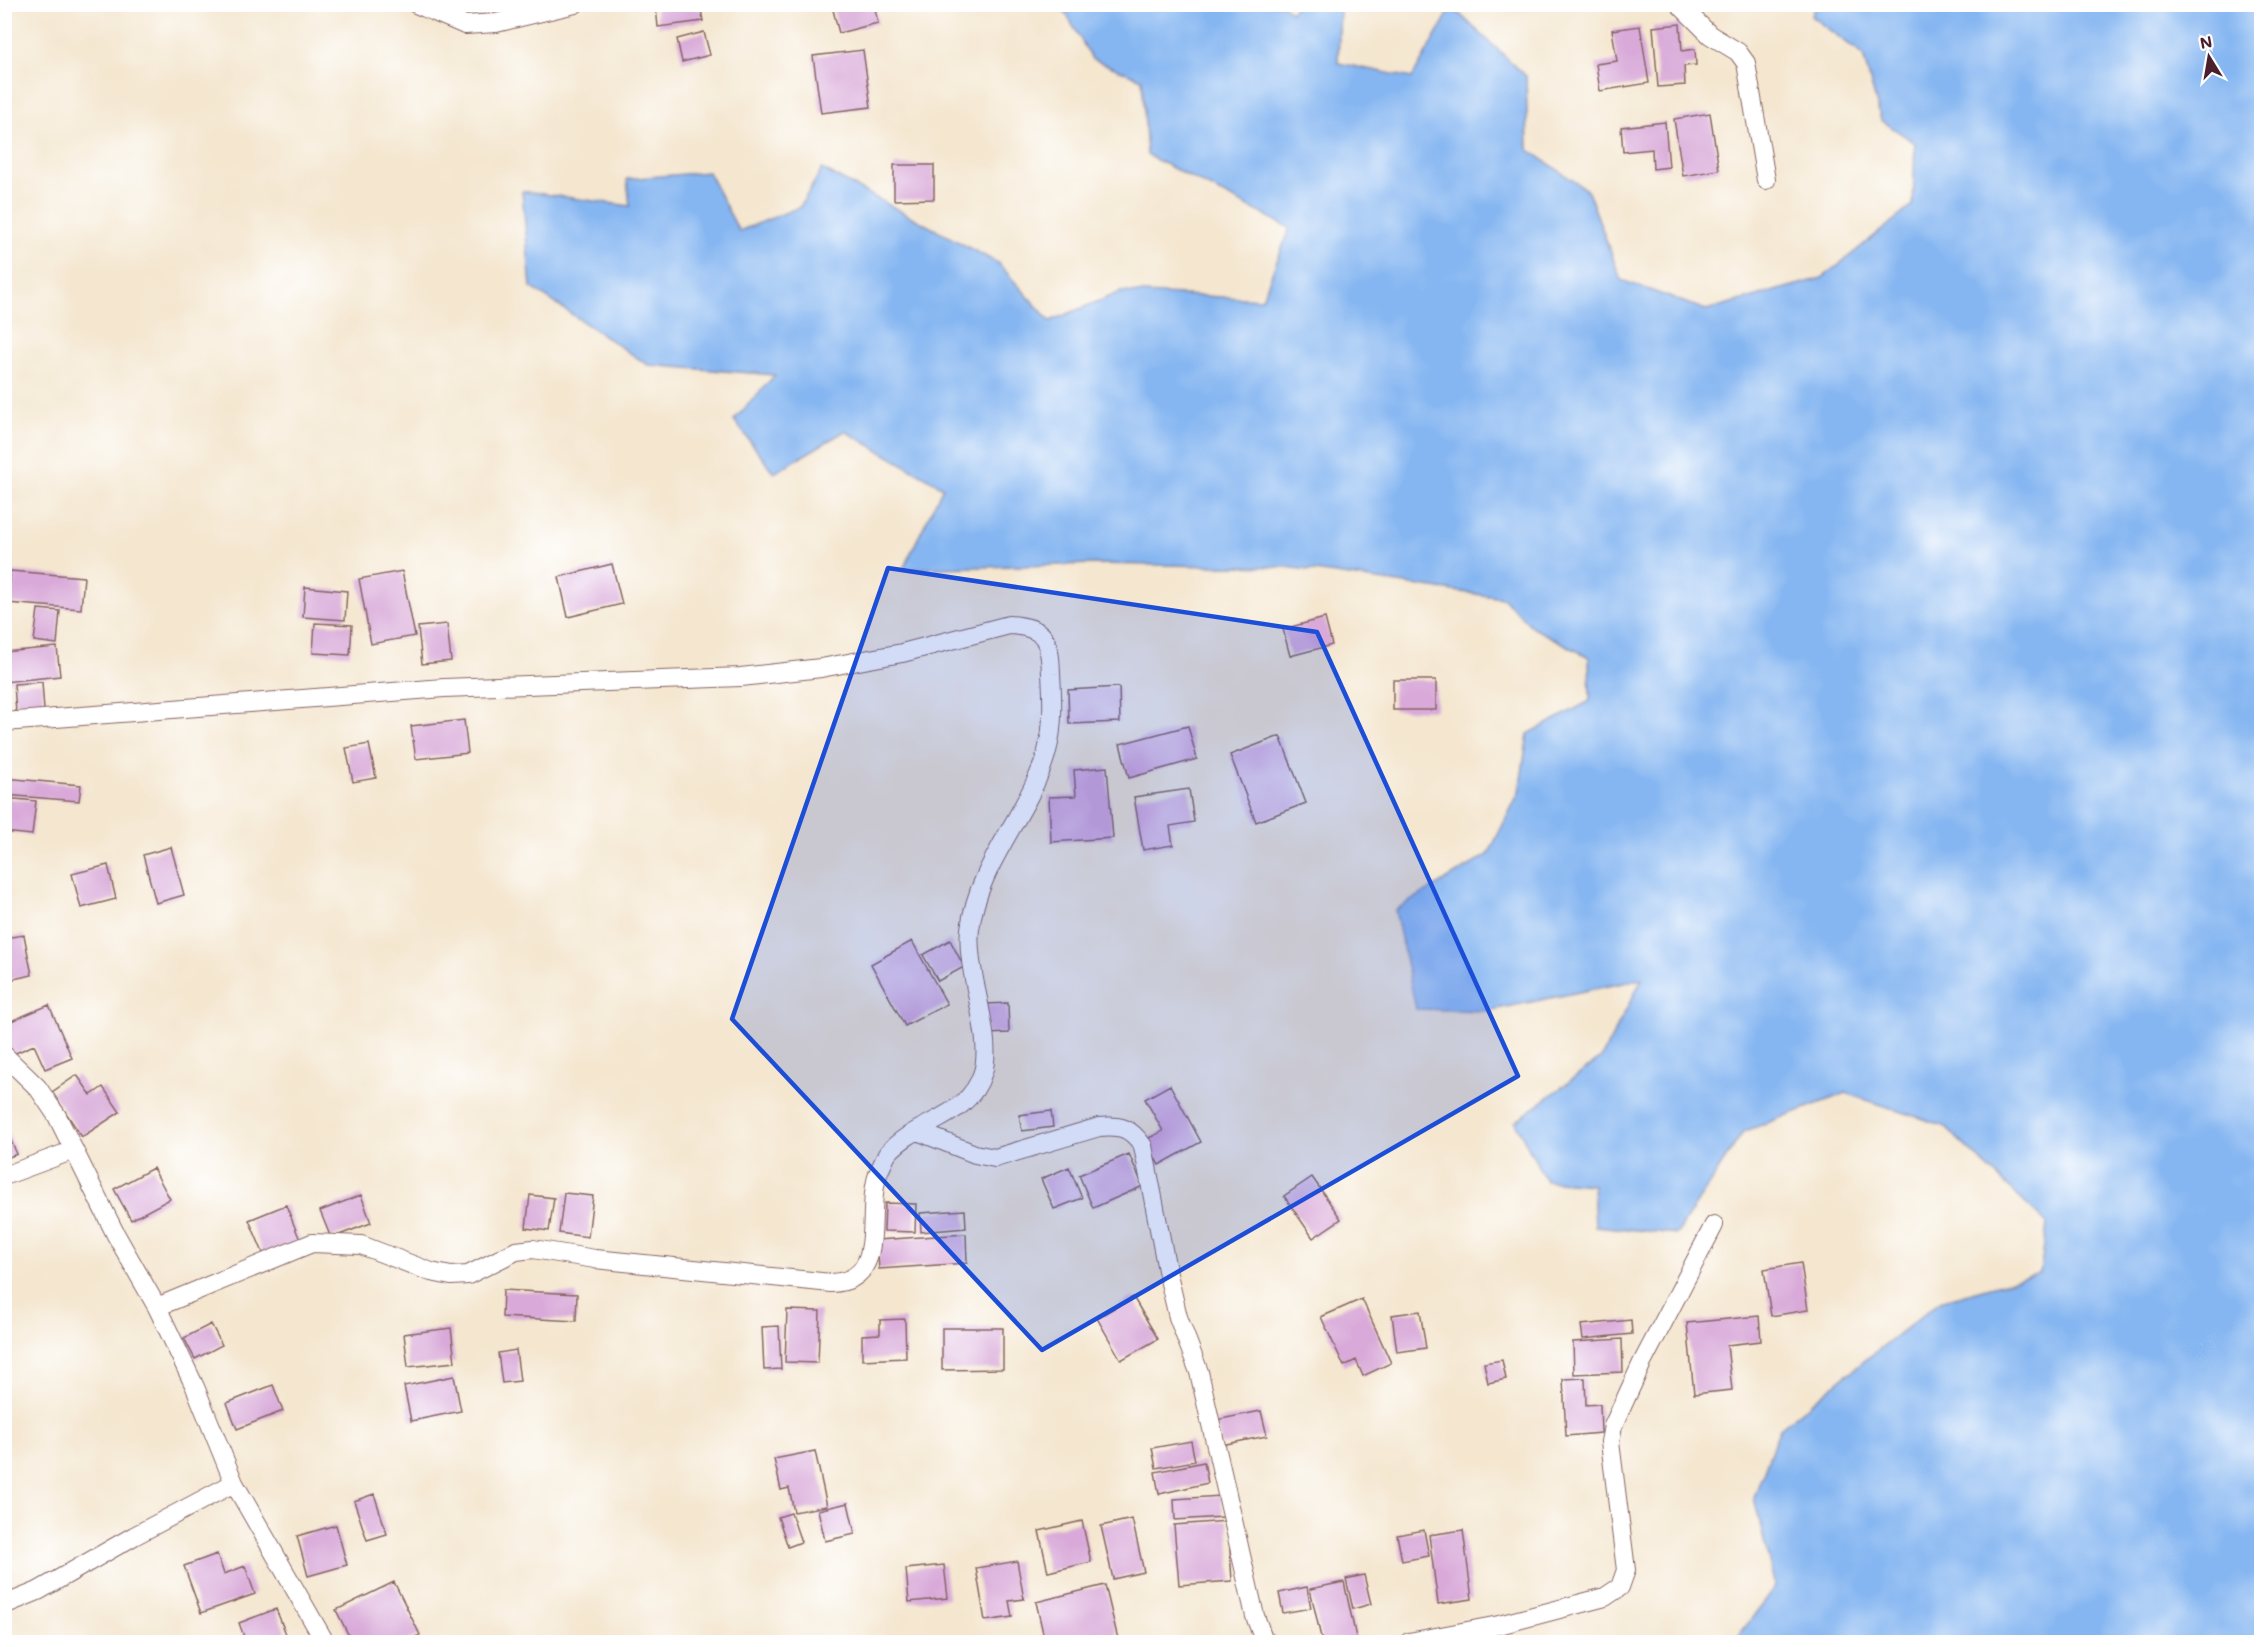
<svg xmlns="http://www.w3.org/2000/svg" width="2266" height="1647" font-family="Mali,sans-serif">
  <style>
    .water { fill: #85b6f1; stroke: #686a8e; stroke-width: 1.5 }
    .building { fill: #d9aad9 }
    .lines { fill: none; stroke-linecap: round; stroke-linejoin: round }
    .minor-casing { stroke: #866564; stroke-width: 20 }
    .minor { stroke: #fff; stroke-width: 18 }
    .marked { fill: #1d4ed8; fill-opacity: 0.2; stroke: #1d4ed8; stroke-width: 4.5; stroke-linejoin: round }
  </style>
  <rect width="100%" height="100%" fill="#fff"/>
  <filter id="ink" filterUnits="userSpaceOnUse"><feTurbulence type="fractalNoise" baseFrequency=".0167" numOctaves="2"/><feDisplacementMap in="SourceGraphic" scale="12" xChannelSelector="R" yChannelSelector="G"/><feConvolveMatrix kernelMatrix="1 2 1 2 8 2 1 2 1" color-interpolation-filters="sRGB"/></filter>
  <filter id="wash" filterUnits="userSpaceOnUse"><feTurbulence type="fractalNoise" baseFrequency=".008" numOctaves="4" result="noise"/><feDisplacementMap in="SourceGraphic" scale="24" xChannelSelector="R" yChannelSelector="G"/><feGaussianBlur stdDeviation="1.35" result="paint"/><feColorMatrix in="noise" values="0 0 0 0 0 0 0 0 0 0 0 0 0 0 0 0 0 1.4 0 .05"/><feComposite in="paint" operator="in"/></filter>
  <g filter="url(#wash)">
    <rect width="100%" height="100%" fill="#f4e6cf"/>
    <!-- water -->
    <path class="water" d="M1283,5l8,7 5,-7h44l-2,58 74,15 40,-71 74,69 2,73 60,42 33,89 85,30 116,-32 91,-73 2,-62 -34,-23 -18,-65 -52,-39 6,-11h444v1637h-527l41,-55 -21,-90 26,-69 160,-127 100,-28 7,-49 -103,-98 -98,-33 -103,39 -66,102 -82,-8 -2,-41 -47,-4 -31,-59 86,-64 41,-79 -155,32 -71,-2 -21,-99 93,-55 31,-63 9,-58 62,-33 -1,-44 -56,-29 -30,-30 -216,-31 -192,-3 -192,5 40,-82 -98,-56 -71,42 -40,-53 41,-45 -127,-10 -117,-78 -9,-96 108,15 -3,-27 81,-7 31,59 61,-24 22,-38 176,94 52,58 71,-29 141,7 28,-71 -143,-73 -5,-76 -50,-20 -31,-54z"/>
    <g id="blocks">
      <!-- building -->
      <path class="building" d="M676,4h24l3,17 -45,6 -2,-20z
        M852,4h22l4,19 -39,10 -6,-23z
        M1680,24l2,27 13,-2 1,16 -12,1 1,19 -27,2 -5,-60z
        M1640,26l9,57 -49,8 -4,-27 21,-3 -5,-31z
        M704,32l6,23 -28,7 -5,-23z
        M863,50l8,57 -50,6 -8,-57z
        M1710,113l9,57 -36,6 -9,-57z
        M1665,122l4,45 -16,2 -1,-20 -29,3 -2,-25z
        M894,165h40v34l-40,1z
        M612,564l10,40 -54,13 -9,-40z
        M10,571l74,6 -3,32 -74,-6z
        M402,571l13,65 -44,8 -12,-65z
        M305,587l42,4 -2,29 -42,-3z
        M38,609l22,2 -3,33 -23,-3z
        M1325,618l7,27 -42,11 -7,-27z
        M315,623l37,2 -2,30 -37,-2z
        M447,624l4,37 -29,3 -4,-37z
        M57,647l3,29 -56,6v-30z
        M1393,680h43v30h-43z
        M42,682l2,28 -28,3 -2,-29z
        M1119,687l1,35 -51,2 -1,-34z
        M464,720l4,33 -52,6 -5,-33z
        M1188,726l9,33 -68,19 -9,-34z
        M1280,736l26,67 -50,19 -26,-67z
        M369,744l7,34 -23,4 -7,-34z
        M1107,767l6,71 -62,4 -2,-45 27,-1 -2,-26z
        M4,778l77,7 -2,16 -75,-6z
        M1189,789l5,33 -24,4 3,19 -30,5 -9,-53z
        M4,798l32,3 -4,34 -28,-3z
        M171,847l13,48 -28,8 -13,-48z
        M108,865l8,34 -35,9 -9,-34z
        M24,935l8,40 -28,6v-43z
        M950,940l14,27 -26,14 -15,-26z
        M912,941l35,63 -42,22 -34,-62z
        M1008,1003l1,30 -22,1 -1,-30z
        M49,1005l23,53 -27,11 -11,-24 -23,10 -7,-15v-16z
        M77,1075l14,20 12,-8 17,25 -38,25 -30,-45z
        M1170,1085l31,57 -42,23 -14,-25 18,-9 -18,-32z
        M1051,1111l2,16 -31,4 -3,-16z
        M4,1125l13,29 -13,5z
        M1129,1154l14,32 -50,22 -14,-33z
        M1069,1167l13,31 -28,11 -13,-30z
        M153,1168l17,31 -39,21 -17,-31z
        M1312,1177l29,42 -28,19 -29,-42z
        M564,1193l29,3 -5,41 -29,-4z
        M361,1195l10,28 -40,15 -11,-27z
        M530,1195l24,3 -5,33 -23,-3z
        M885,1203l31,1 -1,28 -31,-1z
        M286,1205l14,35 -36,15 -15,-35z
        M965,1210l1,18 -45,4 -1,-19z
        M966,1234l1,29 -88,6 -2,-29z
        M1801,1263l7,47 -37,6 -7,-47z
        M503,1290l74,4 -1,27 -74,-4z
        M1133,1297l25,42 -37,21 -24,-42z
        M1362,1299l29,64 -28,13 -7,-16 -12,6 -23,-49z
        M787,1310l33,1 -2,52 -33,-1z
        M1420,1311l6,37 -29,4 -5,-37z
        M1759,1316l2,25 -34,4 5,45 -38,4 -7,-71z
        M905,1319l1,39 -44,2v-25l18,-1v-14z
        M1631,1320l1,14 -49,5 -2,-14z
        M211,1324l11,21 -27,14 -11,-21z
        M779,1326l2,43 -17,1 -2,-43z
        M451,1328l4,34 -47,5 -4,-33z
        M942,1328h61v41l-61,1z
        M1622,1339l1,33 -49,2 -1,-32z
        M516,1350l4,31 -18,2 -4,-30z
        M1502,1360l4,19 -18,4 -4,-20z
        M454,1376l7,35 -50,10 -7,-35z
        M1585,1378l1,27 14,-1 1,29 -35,3 -3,-57z
        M273,1385l10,26 -46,18 -10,-26z
        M1261,1411l6,25 -46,9 -5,-25z
        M1191,1441l4,20 -39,7 -4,-20z
        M815,1451l12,55 -33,6 -5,-24 -8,2 -7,-31z
        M1204,1462l4,21 -49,11 -4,-22z
        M374,1494l13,40 -20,6 -13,-39z
        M1221,1496l2,21 -48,3 -1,-21z
        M848,1503l7,31 -30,7 -7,-31z
        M791,1513l10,29 -13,5 -10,-30z
        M1132,1519l12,53 -31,7 -12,-53z
        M1082,1521l9,41 -43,10 -9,-41z
        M1228,1521l4,60 -53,4 -5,-60z
        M336,1525l11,40 -39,11 -11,-40z
        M1424,1530l5,26 -27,5 -5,-26z
        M1463,1530l9,69 -34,5 -9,-69z
        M217,1554l7,20 21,-8 10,28 -54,19 -17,-47z
        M1017,1561l7,38 -15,2 3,16 -27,4 -9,-53z
        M944,1565l4,33 -39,4 -3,-33z
        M1364,1575l7,29 -18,5 -7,-30z
        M394,1582l26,53 -16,7h-52l-16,-32z
        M1344,1582l13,60h-35l-12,-53z
        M1105,1585l13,54 -14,3h-59l-9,-40z
        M1307,1587l4,21 -28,5 -4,-20z
        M276,1609l10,25 -22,8h-18l-7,-19z"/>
    </g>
  </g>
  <g filter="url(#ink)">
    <use href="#blocks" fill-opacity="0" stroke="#866564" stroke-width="1.5"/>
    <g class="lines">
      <!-- minor casing -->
      <g class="minor-casing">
        <path id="minor" d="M416,4l49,21 31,-2 79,-19
          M1679,4l31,31 28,17 8,11 20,117
          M4,722l440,-34 297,-11 80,-9 81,-15 107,-28c37,2 41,15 42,49 2,31 3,61 -8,90 -20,56 -66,104 -73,165 -5,43 24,106 13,143 -14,47 -67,48 -95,81 -3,4 -5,11 -8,16 -18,38 12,112 -49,114l-236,-24 -62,-10 -17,2 -48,24 -17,1 -20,-4 -70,-27 -49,-2 -155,64
          M4,1055l34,33 19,28 59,119 41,72 38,80 39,96 91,159
          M917,1131l58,23 20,4 104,-31c22,-2 32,1 44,19l24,124 11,47 21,55 56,244 8,22 5,4
          M4,1176l70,-26
          M4,1605l34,-14 96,-55 100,-53
          M1409,1642l90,-17 106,-28 15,-10 6,-17 -16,-128 3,-16 29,-63 72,-138"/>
      </g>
      <!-- minor -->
      <use href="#minor" class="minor"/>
    </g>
  </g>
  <!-- marked area -->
  <path class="marked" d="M888,568l429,64 201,444 -476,274 -310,-331z"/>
  <!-- margin -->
  <rect width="2266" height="1647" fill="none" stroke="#fff" stroke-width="24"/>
  <!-- north arrow -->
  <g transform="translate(2209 57) rotate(349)" stroke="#ffffff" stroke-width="4.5" paint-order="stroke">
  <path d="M0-4.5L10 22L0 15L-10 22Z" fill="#4a1f2b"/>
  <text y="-9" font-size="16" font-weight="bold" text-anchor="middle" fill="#4a1f2b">N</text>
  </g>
</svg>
